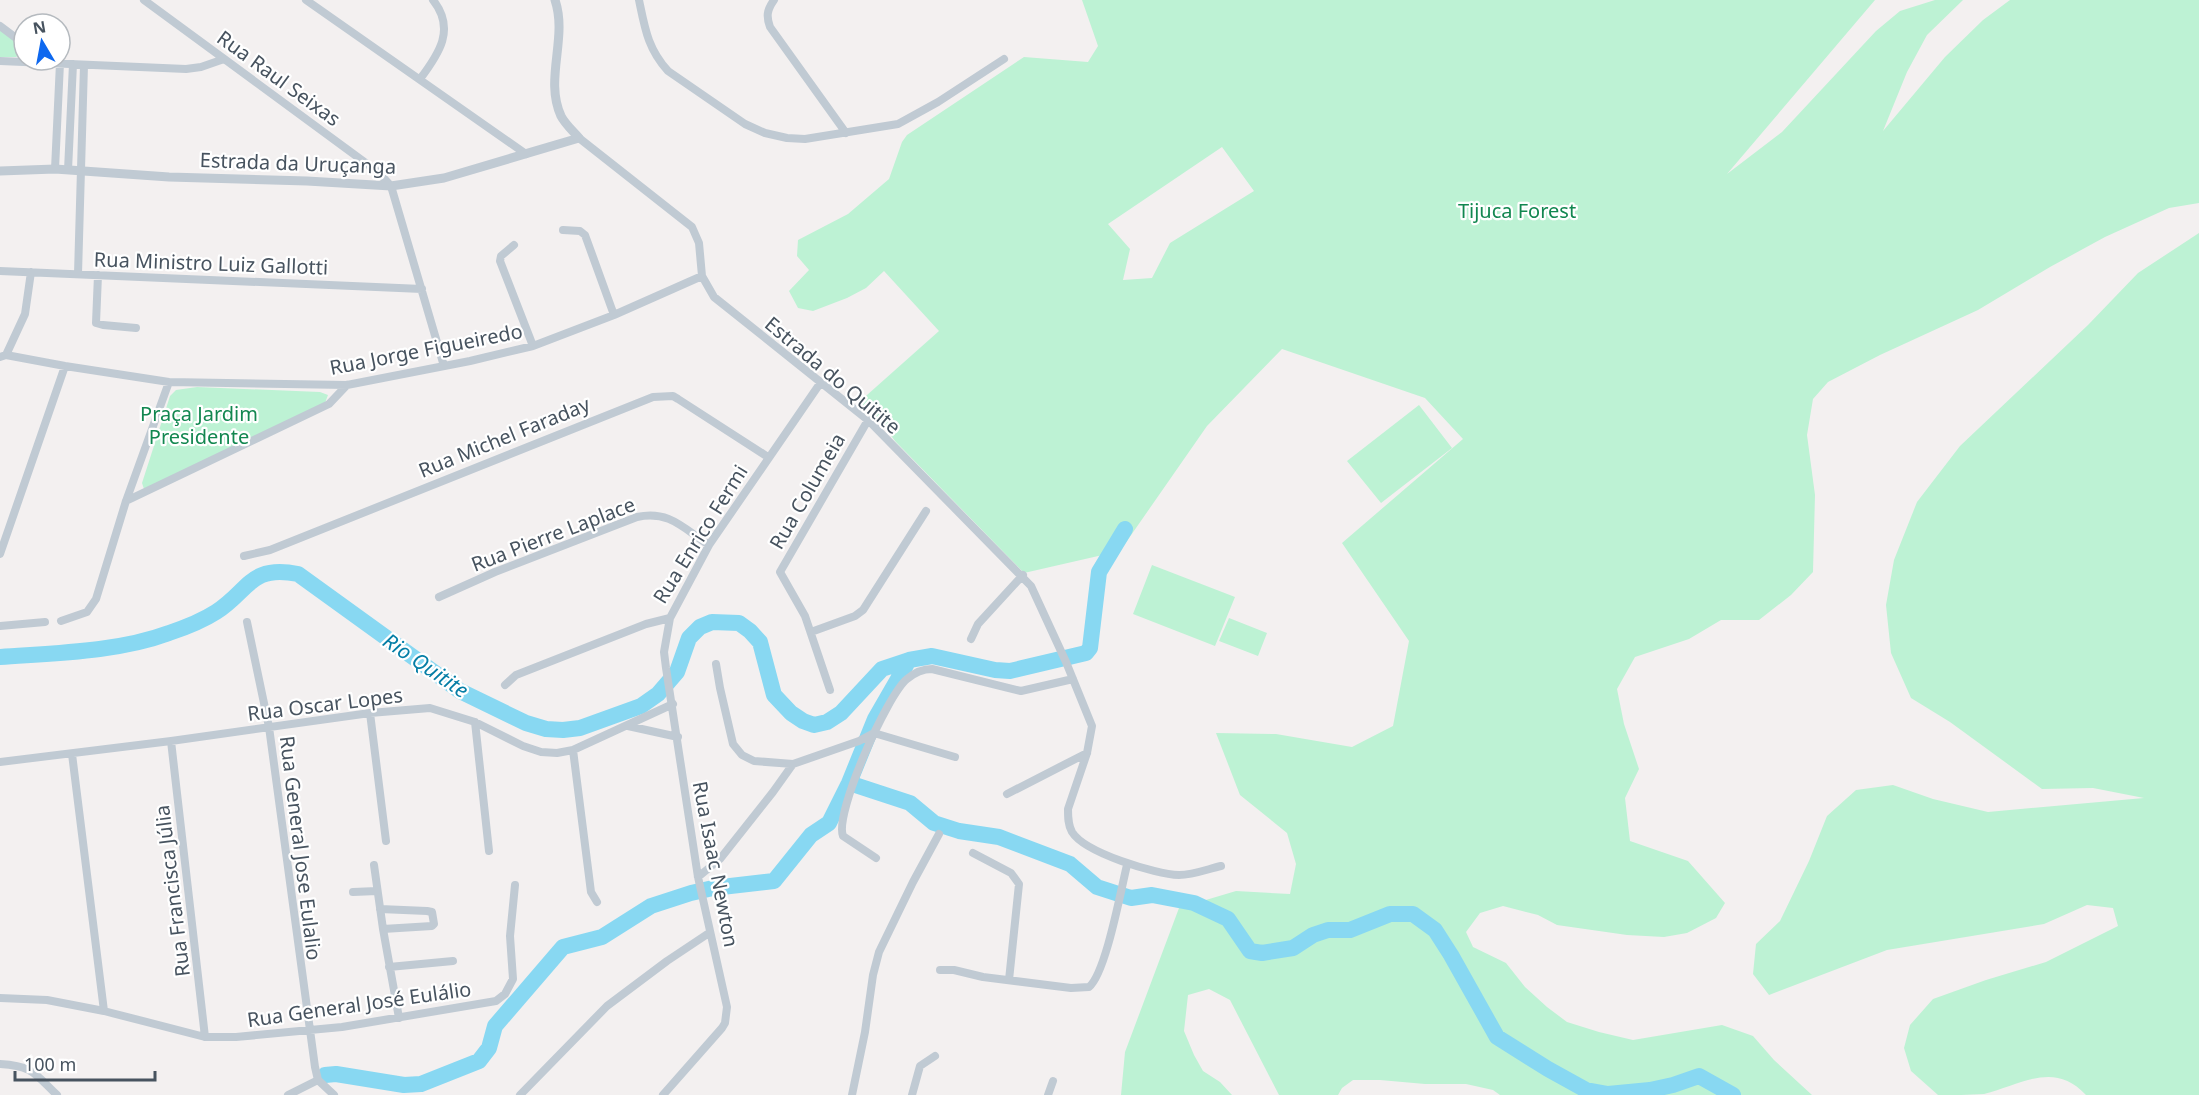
<svg xmlns="http://www.w3.org/2000/svg" width="2199" height="1095" font-family="'Noto Sans',sans-serif">
  <style>
    .green { fill: #bdf2d4; fill-rule: evenodd }
    .lines { fill: none; stroke-linecap: round; stroke-linejoin: round }
    .river { stroke: #88d8f2; stroke-width: 16 }
    .minor { stroke: #c0cad3; stroke-width: 8 }
    .tertiary { stroke: #c0cad3; stroke-width: 9 }
    .labels { text-anchor: middle; dominant-baseline: central; stroke-width: 4.5; stroke-linejoin: round; paint-order: stroke }
    .street-label { font-size: 20px; fill: #47535f; stroke: #fff }
    .park-label { font-size: 20px; fill: #128750; stroke: #fff }
    .water-label { font-size: 21px; font-style: italic; fill: #057ea6; stroke: #fff }
  </style>
  <rect width="100%" height="100%" fill="#f3f0f0"/>
  <!-- green -->
  <path class="green" d="M1082,0h793l-148,174 55,-42 94,-101 24,-20 35,-11h28l-36,35 -20,37 -24,59 62,-74 38,-37 27,-20h189v203l-30,5 -64,29 -55,30 -72,43 -98,45 -52,27 -15,17 -6,36 8,60 -2,77 -22,23 -32,25h-38l-32,19 -54,18 -18,32 7,35 15,45 -14,29 5,43 58,20 37,42 -9,15 -29,15 -23,4 -37,-2 -70,-10 -19,-10 -35,-9 -23,7 -14,19 7,15 33,16 19,24 22,20 20,15 32,10 34,8 89,-15 31,11 21,24 38,35h-312l-7,-5 -27,-6h-41l-45,-4h-27l-11,8 -4,7h-59l-49,-95 -21,-11 -21,6 -4,36 10,24 9,16 17,11 12,13h-111l4,-43 54,-144 57,-17 54,3 6,-30 -9,-31 -47,-38 -24,-62 60,1 76,13 41,-21 16,-85 -67,-98 121,-104 -38,-41 -143,-49 -75,77 -87,125 -96,22 -129,-132 -17,-23 -20,-15 81,-72 -55,-60 -18,17 -19,10 -34,13 -15,-3 -9,-17 20,-21 -12,-14 1,-16 50,-26 41,-35 13,-37 5,-7 117,-78 64,5 10,-16zM1222,147l32,44 -84,52 -18,35 -29,2 7,-31 -22,-25z
    M0,30l20,14 3,9 -7,4h-16z
    M2199,233v862h-113c-32,-35 -65,-10 -102,-1 -14,1 -32,1 -46,1l-27,-24 -7,-23 6,-23 23,-26 53,-19 60,-18 72,-36 -5,-18 -26,-3 -43,19 -157,26 -118,45 -16,-21 3,-30 24,-23 29,-60 18,-45 29,-26 37,-5 40,14 55,13 156,-14 -51,-10 -51,1 -92,-67 -39,-24 -20,-45 -5,-48 8,-45 23,-58 43,-56 128,-121 50,-52z
    M197,387l123,5 8,3 -3,8 -181,86 -2,-6 28,-87 6,-6z
    M1419,405l33,43 -71,55 -34,-42z
    M1152,565l83,32 -20,49 -82,-32z
    M1229,618l38,15 -9,23 -39,-15z"/>
  <g class="lines">
    <!-- river -->
    <path class="river" d="M0,657c55,-4 118,-5 169,-24 15,-5 33,-12 47,-21 33,-21 34,-48 82,-38l162,117 66,32 20,6 17,1 17,-2 61,-22 17,-12 19,-22 12,-34 11,-11 12,-5 27,1 11,8 10,11 14,53 17,18 12,8 11,4 13,-3 14,-9 41,-44 27,-9 23,-4 63,14 15,1 76,-18 4,-5 9,-76 26,-43
      M849,783l61,20 24,20 25,8 40,6 71,27 27,23 34,11 21,-3 42,8 34,16 22,32 12,2 31,-5 20,-13 15,-5h22l40,-16h23l22,16 16,25 46,82 51,32 38,21 22,4 42,-4 23,-5 26,-9 34,19
      M325,1075l11,-1 68,11 17,-1 58,-23 10,-13 6,-22 68,-79 39,-10 49,-31 40,-13 22,-5 61,-7 37,-46 18,-12 20,-40 26,-64 34,-59"/>
    <!-- minor -->
    <path class="minor" d="M144,0l234,172 13,14 53,180
      M306,0l220,154
      M639,0c6,29 9,49 29,71l77,53 20,9 22,5 18,1 93,-15 40,-22 66,-43
      M774,0c-7,10 -8,16 -4,27l76,106
      M0,26l24,18
      M0,61l186,8 15,-2 23,-8
      M420,79c19,-25 36,-50 13,-79
      M579,138l113,89 7,16 3,33 12,21 154,123 163,166 35,76 26,64 -5,27 -19,56c0,8 0,16 4,23 13,21 83,42 107,43 14,0 29,-6 42,-9
      M55,169l5,-106
      M68,170l5,-106
      M563,230l17,1 5,4 29,80
      M514,245l-13,11 -1,5 33,85
      M0,271l422,18
      M78,274l6,-209
      M98,275l-2,48 7,2 33,3
      M6,355l19,-41 6,-42
      M0,357l6,-2 59,11 104,16 178,3 123,-24 63,-15 81,-31 88,-39
      M126,501l203,-97 18,-19
      M0,554l65,-188
      M244,556l26,-6 383,-153 20,-1 5,3 90,58
      M439,597l56,-25 142,-55c32,-7 46,11 72,28
      M61,621l26,-9 9,-13 30,-98 43,-119
      M247,622l22,105 46,340 3,13 16,15
      M0,626l45,-4
      M811,632l44,-16 8,-6 63,-99
      M971,639l7,-15 45,-49
      M716,664l4,24 13,56 9,11 12,6 39,3
      M505,685l11,-10 130,-51 24,-6 39,-73 112,-163
      M830,690l-25,-74 -25,-44 88,-152
      M370,713l16,128
      M475,722l14,129
      M628,726l50,11
      M874,733l81,24
      M171,741l34,296
      M573,750l18,142 6,10
      M72,754l32,257
      M0,762l171,-21 199,-28 60,-5 45,14 48,24 18,6 16,1 16,-3 100,-46
      M1007,794l80,-41
      M973,853l38,20 8,11 -10,96
      M876,858l-33,-22c-9,-22 44,-141 64,-157 7,-6 16,-10 25,-10l89,22 52,-12
      M374,865l9,64 16,89
      M698,877l22,-18 53,-67 20,-28 66,-23 15,-8
      M353,892l24,-1
      M380,909l47,2 5,1 2,12 -2,2 -49,3
      M389,967l64,-6
      M940,970h14l29,7 88,11 18,-1c17,-14 32,-98 38,-122
      M0,998l47,2 57,11 101,26h31l106,-10 154,-26 9,-7 8,-15 -3,-43 5,-51
      M0,1064c33,2 34,9 57,31
      M288,1095l30,-15
      M520,1095l87,-89 60,-45 42,-28
      M663,1095l59,-67 3,-5 2,-16 -29,-130 -32,-209 -2,-16 6,-34
      M852,1095l13,-63 8,-57 6,-23 34,-70 26,-48
      M912,1095l8,-29 15,-10
      M1048,1095l5,-14"/>
    <!-- tertiary -->
    <path class="tertiary" d="M0,171l55,-2 114,8 138,4 84,5 53,-8 135,-40c-6,-7 -14,-14 -18,-22 -17,-37 7,-78 -6,-116"/>
  </g>
  <g class="labels">
    <!-- street labels -->
    <g class="street-label">
      <text transform="translate(279 78) rotate(36)">Rua Raul Seixas</text>
      <text transform="translate(298 163) rotate(2)">Estrada da Uruçanga</text>
      <text transform="translate(211 263) rotate(2)">Rua Ministro Luiz Gallotti</text>
      <text transform="translate(426 349) rotate(-11)">Rua Jorge Figueiredo</text>
      <text transform="translate(833 375) rotate(40)">Estrada do Quitite</text>
      <text transform="translate(504 437) rotate(-22)">Rua Michel Faraday</text>
      <text transform="translate(807 491) rotate(-60)">Rua Columeia</text>
      <text transform="translate(553 534) rotate(-21)">Rua Pierre Laplace</text>
      <text transform="translate(700 534) rotate(-58)">Rua Enrico Fermi</text>
      <text transform="translate(325 704) rotate(-7)">Rua Oscar Lopes</text>
      <text transform="translate(301 848) rotate(83)">Rua General Jose Eulalio</text>
      <text transform="translate(716 864) rotate(79)">Rua Isaac Newton</text>
      <text transform="translate(172 891) rotate(-97)">Rua Francisca Júlia</text>
      <text transform="translate(359 1004) rotate(-8)">Rua General José Eulálio</text>
    </g>
    <!-- park labels -->
    <g class="park-label">
      <text x="1517" y="210">Tijuca Forest</text>
      <text x="199" y="413">Praça Jardim<tspan x="199" dy="23">Presidente</tspan></text>
    </g>
    <!-- water labels -->
    <g class="water-label">
      <text transform="translate(426 665) rotate(34)">Rio Quitite</text>
    </g>
  </g>
  <!-- north arrow -->
  <g transform="translate(42 42) rotate(350)"><circle r="28" fill="#ffffff" stroke="#b5babf" stroke-width="1.5"/>
  <path d="M0-4.5L10 22L0 15L-10 22Z" fill="#0e68ef"/>
  <text y="-9" font-size="16" font-weight="bold" text-anchor="middle" fill="#47535f">N</text>
  </g>
  <!-- scale -->
  <path d="M15 1071v9h140v-9" fill="none" stroke="#47535f" stroke-width="3"/>
  <text x="24" y="1071" font-size="18" fill="#47535f" stroke="#ffffff" stroke-width="4.5" paint-order="stroke">100 m</text>
</svg>
